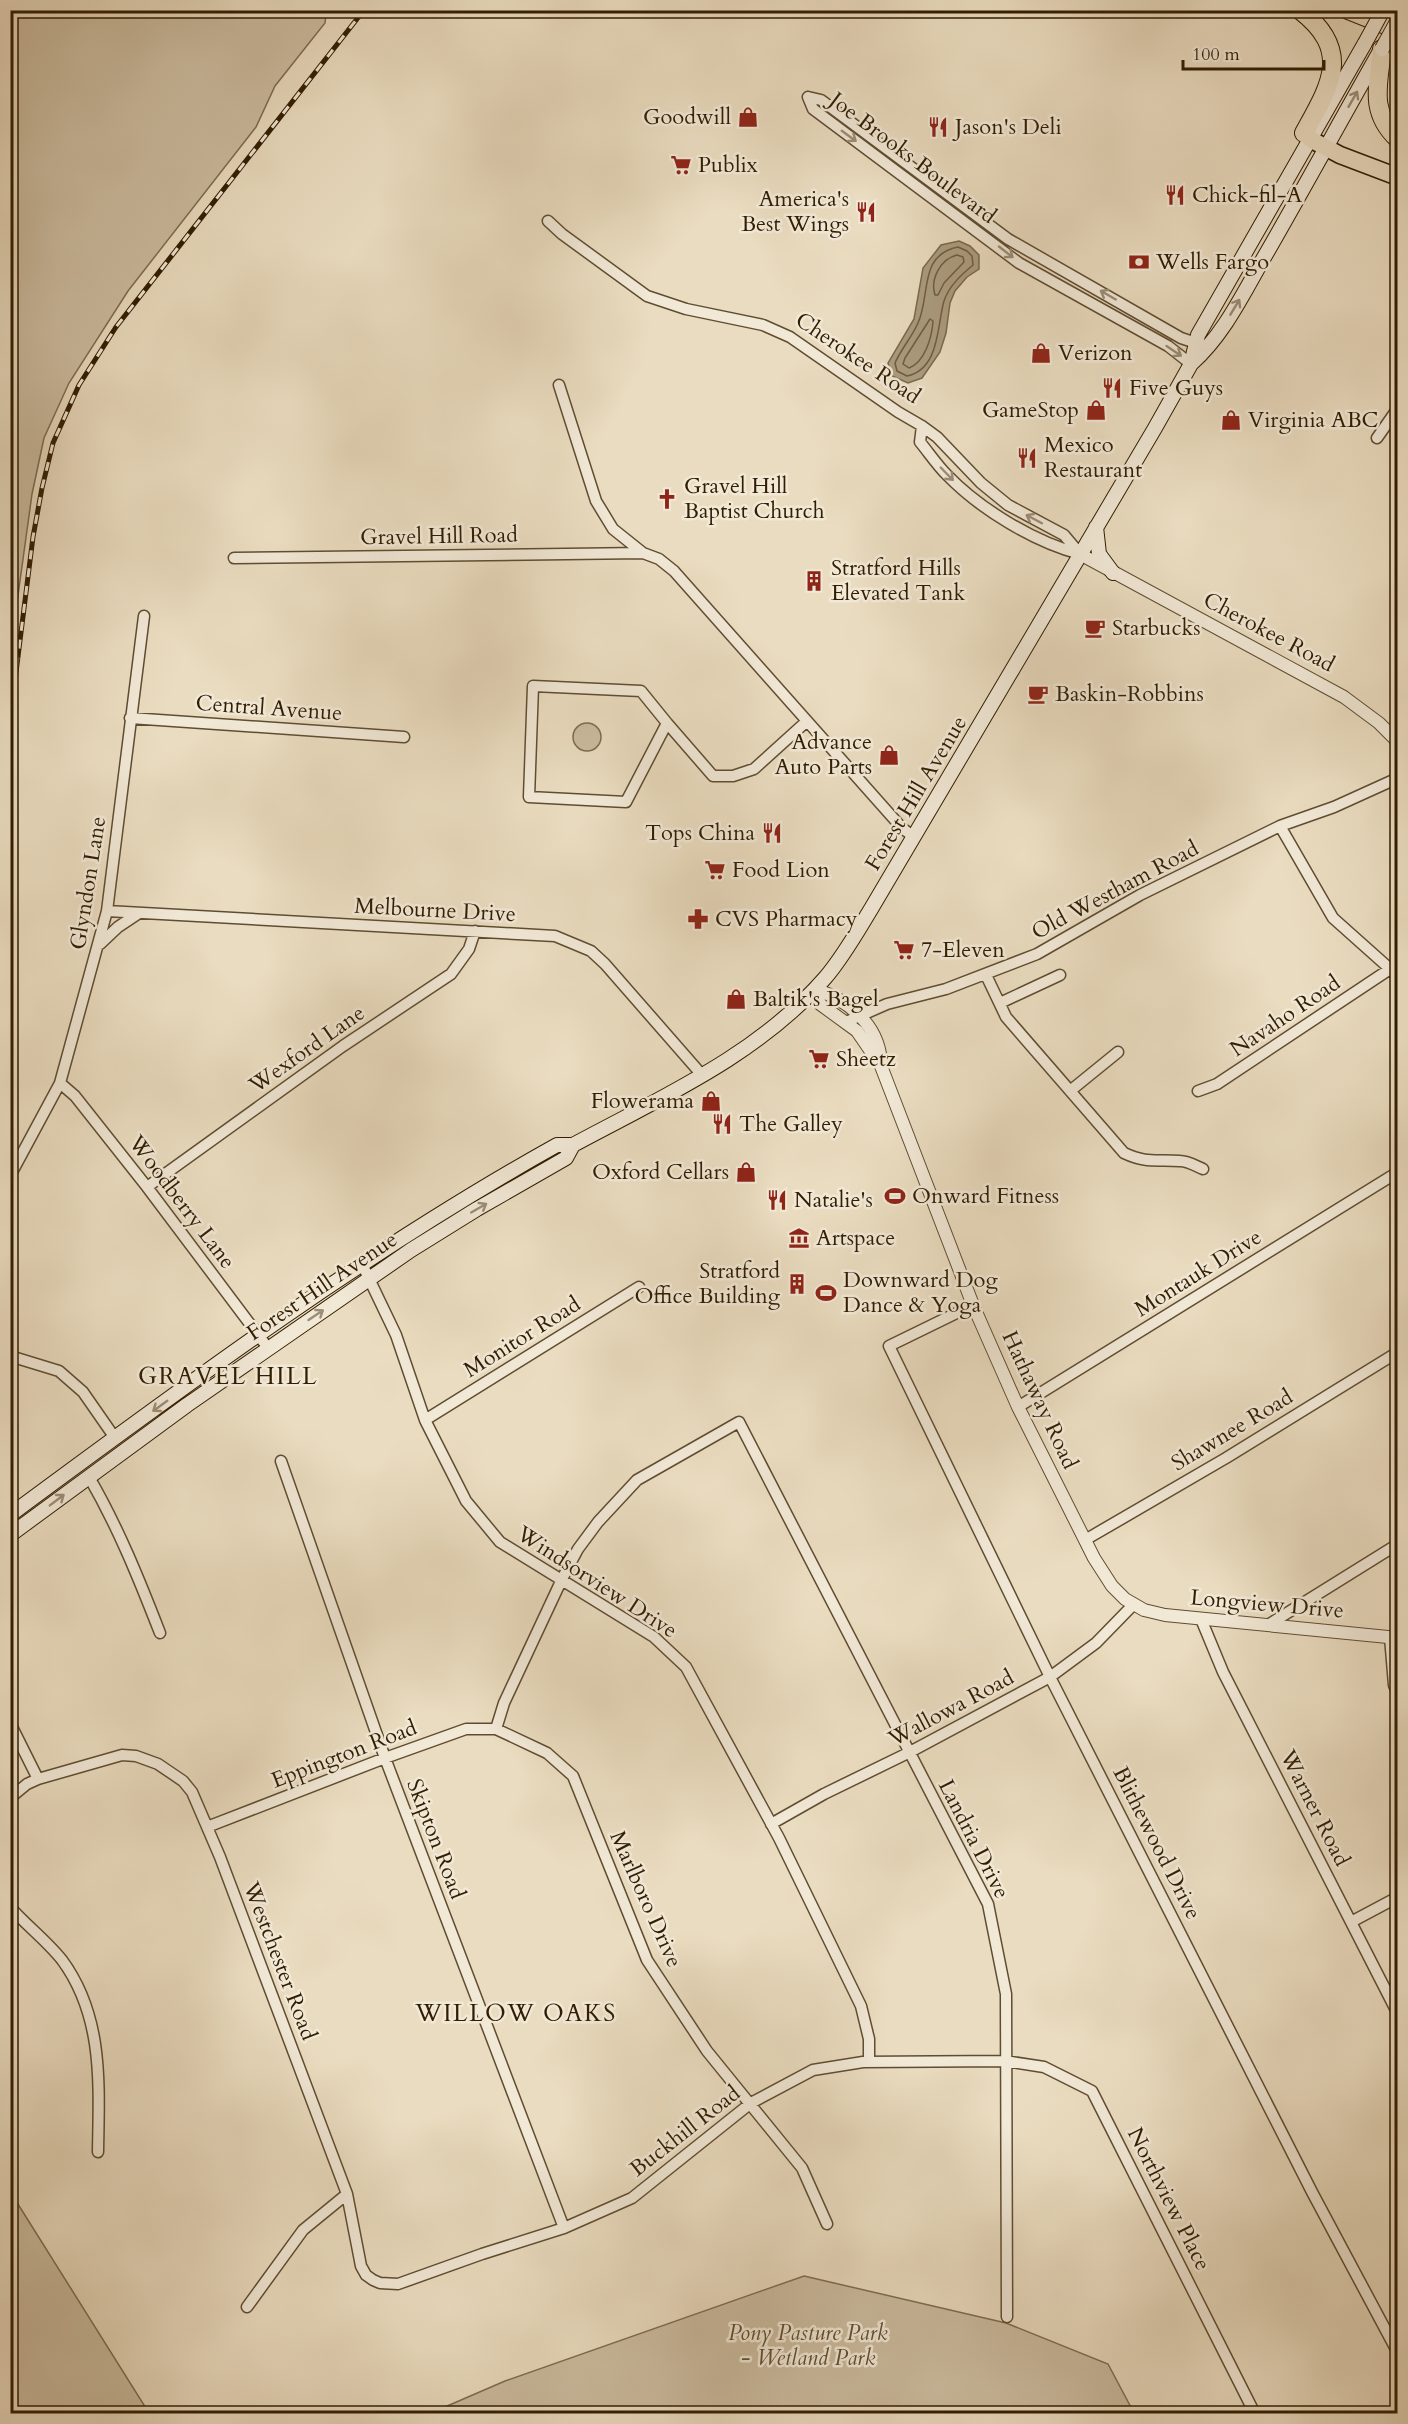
<svg xmlns="http://www.w3.org/2000/svg" width="1408" height="2424" font-family="Cardo,serif">
  <style>
    .green { fill: #cbbca0; stroke: #7e6c50; stroke-width: 1.5 }
    .water { fill: #ab9b7f; stroke: #7a694d; stroke-width: 1.5 }
    .lines { fill: none; stroke-linecap: round; stroke-linejoin: round }
    .shore { stroke: #6e5c40; stroke-width: 1.5 }
    .minor-casing { stroke: #5f4d31; stroke-width: 13 }
    .tertiary-casing { stroke: #5f4d31; stroke-width: 14 }
    .secondary-casing { stroke: #311d01; stroke-width: 16 }
    .trunk-casing { stroke: #311d01; stroke-width: 19 }
    .motorway-casing { stroke: #311d01; stroke-width: 20 }
    .minor { stroke: #f1e8d6; stroke-width: 10 }
    .tertiary { stroke: #f1e8d6; stroke-width: 12 }
    .secondary { stroke: #f1e8d6; stroke-width: 14 }
    .trunk { stroke: #eadcc0; stroke-width: 16 }
    .motorway { stroke: #eadcc0; stroke-width: 18 }
    .rail-casing { stroke: #311d01; stroke-width: 5 }
    .rail { stroke: #f1e8d6; stroke-width: 3; stroke-dasharray: 9; stroke-linecap: butt }
    .secondary-bridge-casing { stroke: #311d01; stroke-width: 16; stroke-linecap: butt }
    .secondary-bridge { stroke: #f1e8d6; stroke-width: 14 }
    .oneway { stroke: #9b8d76 }
    .labels { text-anchor: middle; dominant-baseline: central; stroke-width: 5; stroke-linejoin: round; paint-order: stroke }
    .poi-label { font-size: 22px; fill: #311d01; stroke: #f1e8d6; text-anchor: start }
    .street-label { font-size: 22px; fill: #311d01; stroke: #f1e8d6 }
    .park-label { font-size: 22px; font-style: italic; fill: #5f4d31; stroke: #f1e8d6 }
    .neighbourhood-label { font-size: 24px; letter-spacing: 1.5px; fill: #311d01; stroke: #f1e8d6 }
  </style>
  <rect width="100%" height="100%" fill="#eadcc0"/>
  <filter id="stains"><feTurbulence type="fractalNoise" baseFrequency=".00333" numOctaves="4"/><feColorMatrix values="0 0 0 0 .2 0 0 0 0 .09 0 0 0 0 .02 0 0 0 .5 -.17"/></filter>
  <radialGradient id="worn" r=".72"><stop offset=".6" stop-color="#630" stop-opacity="0"/><stop offset="1" stop-color="#630" stop-opacity=".3"/></radialGradient>
  <!-- green -->
  <path class="green" d="M11,10h314l1,3 -1,10 -50,63 -19,41 -128,164 -59,92 -25,55 -12,56 -21,152z
    M573 737a14 14 0 1 1 28 0a14 14 0 1 1-28 0Z
    M11,2193l138,220h-138z
    M804,2276l202,47 102,41 26,49h-703l74,-32z"/>
  <!-- water -->
  <path class="water" d="M959,241l11,5 9,9v14l-12,8 -12,14 -5,12 -4,30 -6,19 -18,26 -14,5 -16,-7 -4,-13 26,-44 9,-51 18,-23z"/>
  <g class="lines">
    <!-- shore -->
    <path class="shore" d="M958,247l9,4 5,5 1,9c-12,10 -24,21 -29,36 -7,24 -4,68 -37,75l-10,-5 -2,-8c6,-14 17,-26 23,-40 13,-28 0,-68 40,-76z
      M957,255l6,2 1,5 -20,21 -6,12h-3c-5,-15 5,-36 22,-40z
      M930,319l3,2c-1,16 -8,41 -24,47l-6,-4 2,-6z"/>
    <!-- minor casing -->
    <g class="minor-casing">
      <path id="minor" d="M808,97l13,3 187,139 173,99 21,7
        M808,97l5,12 206,154 149,83 23,18
        M548,221l14,13 85,62 39,13 77,16 27,12 108,75 24,14 15,11 44,46 27,22 56,30 16,19
        M559,385l37,116 17,28 30,24
        M922,426l-2,16c9,11 17,23 27,33 33,34 87,67 133,79
        M1377,438l21,-30
        M234,558l409,-5 16,6 15,12 228,257 12,9
        M533,686l108,5 26,32 -41,79 -97,-5z
        M130,718l274,19
        M667,723l46,53h20l21,-7 53,-48
        M1280,826l53,92 65,58
        M107,911l448,25 36,15 14,13 97,111
        M100,944l18,-17 21,-14
        M986,975l20,42 118,136c24,11 32,6 56,8 8,0 16,5 23,8
        M1000,1003l60,-28
        M846,1022l41,-18 59,-15 91,-35 103,-59 140,-69 54,-19 64,-29
        M60,1083l15,13 72,91 121,161
        M1070,1091l48,-39
        M1198,1091l19,-7 173,-115
        M10,1176l50,-93 47,-172 37,-295
        M147,1187l196,-141 108,-72 18,-25 6,-18
        M362,1264l34,71 29,85 41,81 34,41 154,95 32,30 93,171 82,168 8,33v23
        M973,1305l-84,41 161,331 262,515 86,161
        M10,1356l49,15 24,21 32,46
        M1018,1407l380,-235
        M425,1420l214,-133
        M281,1461l104,297 179,470
        M89,1477c29,50 50,102 71,156
        M1085,1540l141,-82 172,-106
        M1201,1619l22,53 175,342
        M1268,1625l130,-81
        M1390,1637l4,48 4,9
        M10,1723l28,56
        M496,1729l8,-26 58,-124 16,-30 20,-27 39,-42 102,-58 249,482 18,90 1,323
        M10,1798l17,-14 11,-5 84,-24 14,1 22,8 25,17 9,11 28,65 127,337 14,72 5,9 7,5 7,3 18,1 84,-30 82,-26 68,-30 119,-95 62,-33 50,-8 142,-1 39,6 48,24 160,317
        M771,1824l53,-30 84,-41 142,-76 46,-34 37,-38
        M207,1827l178,-69 81,-29h30l51,24 26,23 74,184 60,91 95,117 25,56
        M10,1907c16,18 37,34 52,53 42,57 37,125 36,192
        M1351,1922l47,-25
        M247,2307l56,-77 44,-36"/>
    </g>
    <!-- tertiary casing -->
    <g class="tertiary-casing">
      <path id="tertiary" d="M1080,554l264,143 35,26 19,19
        M814,989c36,11 67,38 67,77l92,239 45,102 76,151 18,28 13,13 19,11 21,5 233,23
        M814,989l6,15 37,27 24,35"/>
    </g>
    <!-- secondary casing -->
    <g class="secondary-casing">
      <path id="secondary" d="M1191,364c33,-29 53,-72 75,-110 38,-66 75,-134 113,-201
        M1096,527l3,27 14,19
        M10,1515c177,-131 355,-263 547,-370h16c89,-48 185,-90 252,-167 18,-21 32,-46 46,-69l284,-481 36,-64 7,-29 167,-292
        M10,1535l177,-130 224,-155 66,-41 89,-51 7,-13"/>
    </g>
    <!-- trunk casing -->
    <g class="trunk-casing">
      <path id="trunk" d="M1395,10l3,1
        M1310,139l30,16 58,22"/>
    </g>
    <!-- motorway casing -->
    <g class="motorway-casing">
      <path id="motorway" d="M1300,10c53,41 30,76 4,123
        M1348,10l50,20
        M1382,49c-3,34 -14,62 16,90"/>
    </g>
    <!-- minor -->
    <use href="#minor" class="minor"/>
    <!-- tertiary -->
    <use href="#tertiary" class="tertiary"/>
    <!-- secondary -->
    <use href="#secondary" class="secondary"/>
    <!-- trunk -->
    <use href="#trunk" class="trunk"/>
    <!-- motorway -->
    <use href="#motorway" class="motorway"/>
    <!-- rail casing -->
    <g class="rail-casing">
      <path id="rail" d="M10,720l23,-183 9,-49 11,-45 26,-58 37,-58 248,-317"/>
    </g>
    <!-- rail -->
    <use href="#rail" class="rail"/>
    <!-- secondary-bridge casing -->
    <g class="secondary-bridge-casing">
      <path id="secondary-bridge" d="M1365,43l18,-33
        M1382,49l16,-29"/>
    </g>
    <!-- secondary-bridge -->
    <use href="#secondary-bridge" class="secondary-bridge"/>
  </g>
  <!-- one-way arrows -->
  <defs><path id="oneway-shaft" d="M-6 0H5M1.5-3L5.5 0L1.5 3" fill="none" stroke-width="1.6" stroke-linecap="round" stroke-linejoin="round" transform="scale(1.5)"/></defs>
  <g class="oneway">
    <use href="#oneway-shaft" transform="translate(1353 99) rotate(-60)"/>
    <use href="#oneway-shaft" transform="translate(849 136) rotate(36)"/>
    <use href="#oneway-shaft" transform="translate(1006 252) rotate(38)"/>
    <use href="#oneway-shaft" transform="translate(1108 295) rotate(-150)"/>
    <use href="#oneway-shaft" transform="translate(1235 307) rotate(-59)"/>
    <use href="#oneway-shaft" transform="translate(1174 351) rotate(34)"/>
    <use href="#oneway-shaft" transform="translate(947 474) rotate(46)"/>
    <use href="#oneway-shaft" transform="translate(1034 519) rotate(-152)"/>
    <use href="#oneway-shaft" transform="translate(479 1208) rotate(-30)"/>
    <use href="#oneway-shaft" transform="translate(316 1315) rotate(-34)"/>
    <use href="#oneway-shaft" transform="translate(160 1406) rotate(144)"/>
    <use href="#oneway-shaft" transform="translate(57 1500) rotate(-37)"/>
  </g>
  <!-- icons -->
  <defs>
    <g id="shop-bare" transform="scale(1.62)"><path d="M-5-2.5h2.3a2.7 3.5 0 0 1 5.4 0H5L5.5 6h-11ZM-1.5-2.5h3a1.5 2.3 0 0 0-3 0Z" fill="#8f2418" stroke="#f1e8d6" stroke-width="2.5" paint-order="stroke"/></g>
    <g id="restaurant-bare" transform="scale(1.62)"><path d="M-5-6h1v4h1v-4h1v4h1v-4h1v5L-1.5 .5V6h-2V.5L-5-1ZM5-6V6H3V1.5H1.5Q1.5-4 5-6Z" fill="#8f2418" stroke="#f1e8d6" stroke-width="2.5" paint-order="stroke"/></g>
    <g id="supermarket-bare" transform="scale(1.62)"><path d="M-6-5.5h2.5l.6 2H6L4.5 2H-2.5L-4.4-4H-6ZM-1.5 3.2a1.3 1.3 0 1 0 .1 0ZM3 3.2a1.3 1.3 0 1 0 .1 0Z" fill="#8f2418" stroke="#f1e8d6" stroke-width="2.5" paint-order="stroke"/></g>
    <g id="bank-bare" transform="scale(1.62)"><path d="M-6-4H6V4H-6ZM0-2.3a2.3 2.3 0 1 0 0 4.6a2.3 2.3 0 1 0 0-4.6Z" fill="#8f2418" stroke="#f1e8d6" stroke-width="2.5" paint-order="stroke"/></g>
    <g id="church-bare" transform="scale(1.62)"><path d="M-1.2-6h2.4v3.5h3.3v2.4h-3.3V6h-2.4V-.1h-3.3v-2.4h3.3Z" fill="#8f2418" stroke="#f1e8d6" stroke-width="2.5" paint-order="stroke"/></g>
    <g id="building-bare" transform="scale(1.62)"><path d="M-4-6H4V6H1V3H-1V6H-4ZM-2.5-4.3h1.7v1.8h-1.7ZM.8-4.3h1.7v1.8H.8ZM-2.5-1h1.7V.8h-1.7ZM.8-1h1.7V.8H.8Z" fill="#8f2418" stroke="#f1e8d6" stroke-width="2.5" paint-order="stroke"/></g>
    <g id="cafe-bare" transform="scale(1.62)"><path d="M-5.5-4.5H6V0H3Q3 3.5 0 3.5H-2.5Q-5.5 3.5-5.5 0ZM3-3.2v2h1.7v-2ZM-6 4.5H4V6H-6Z" fill="#8f2418" stroke="#f1e8d6" stroke-width="2.5" paint-order="stroke"/></g>
    <g id="pharmacy-bare" transform="scale(1.62)"><path d="M-2-6h4v4h4v4h-4v4h-4v-4h-4v-4h4Z" fill="#8f2418" stroke="#f1e8d6" stroke-width="2.5" paint-order="stroke"/></g>
    <g id="stadium-bare" transform="scale(1.62)"><path d="M0-5a6.5 5 0 1 0 0 10a6.5 5 0 1 0 0-10ZM-3.5-1.8h7v3.6h-7Z" fill="#8f2418" stroke="#f1e8d6" stroke-width="2.5" paint-order="stroke"/></g>
    <g id="museum-bare" transform="scale(1.62)"><path d="M0-6L6-3V-2H-6V-3ZM-5-1h2V3h-2ZM-1-1h2V3h-2ZM3-1h2V3H3ZM-6 4H6V6H-6Z" fill="#8f2418" stroke="#f1e8d6" stroke-width="2.5" paint-order="stroke"/></g>
  </defs>
  <g fill-rule="evenodd">
    <use href="#shop-bare" x="748" y="117"/>
    <use href="#restaurant-bare" x="938" y="127"/>
    <use href="#supermarket-bare" x="681" y="165"/>
    <use href="#restaurant-bare" x="1175" y="195"/>
    <use href="#restaurant-bare" x="866" y="212"/>
    <use href="#bank-bare" x="1139" y="262"/>
    <use href="#shop-bare" x="1041" y="353"/>
    <use href="#restaurant-bare" x="1112" y="388"/>
    <use href="#shop-bare" x="1096" y="410"/>
    <use href="#shop-bare" x="1231" y="420"/>
    <use href="#restaurant-bare" x="1027" y="458"/>
    <use href="#church-bare" x="667" y="499"/>
    <use href="#building-bare" x="814" y="581"/>
    <use href="#cafe-bare" x="1095" y="628"/>
    <use href="#cafe-bare" x="1038" y="694"/>
    <use href="#shop-bare" x="889" y="755"/>
    <use href="#restaurant-bare" x="772" y="833"/>
    <use href="#supermarket-bare" x="715" y="870"/>
    <use href="#pharmacy-bare" x="698" y="919"/>
    <use href="#supermarket-bare" x="904" y="950"/>
    <use href="#shop-bare" x="736" y="999"/>
    <use href="#supermarket-bare" x="819" y="1059"/>
    <use href="#shop-bare" x="711" y="1101"/>
    <use href="#restaurant-bare" x="722" y="1124"/>
    <use href="#shop-bare" x="746" y="1172"/>
    <use href="#stadium-bare" x="895" y="1196"/>
    <use href="#restaurant-bare" x="777" y="1200"/>
    <use href="#museum-bare" x="799" y="1238"/>
    <use href="#building-bare" x="797" y="1284"/>
    <use href="#stadium-bare" x="826" y="1293"/>
  </g>
  <g class="labels">
    <!-- poi labels -->
    <g class="poi-label">
      <text x="731" y="117" text-anchor="end">Goodwill</text>
      <text x="955" y="127">Jason's Deli</text>
      <text x="698" y="165">Publix</text>
      <text x="1192" y="195">Chick-fil-A</text>
      <text x="849" y="199" text-anchor="end">America's<tspan x="849" dy="25">Best Wings</tspan></text>
      <text x="1156" y="262">Wells Fargo</text>
      <text x="1058" y="353">Verizon</text>
      <text x="1129" y="388">Five Guys</text>
      <text x="1079" y="410" text-anchor="end">GameStop</text>
      <text x="1248" y="420">Virginia ABC</text>
      <text x="1044" y="445">Mexico<tspan x="1044" dy="25">Restaurant</tspan></text>
      <text x="684" y="486">Gravel Hill<tspan x="684" dy="25">Baptist Church</tspan></text>
      <text x="831" y="568">Stratford Hills<tspan x="831" dy="25">Elevated Tank</tspan></text>
      <text x="1112" y="628">Starbucks</text>
      <text x="1055" y="694">Baskin-Robbins</text>
      <text x="872" y="742" text-anchor="end">Advance<tspan x="872" dy="25">Auto Parts</tspan></text>
      <text x="755" y="833" text-anchor="end">Tops China</text>
      <text x="732" y="870">Food Lion</text>
      <text x="715" y="919">CVS Pharmacy</text>
      <text x="921" y="950">7-Eleven</text>
      <text x="753" y="999">Baltik's Bagel</text>
      <text x="836" y="1059">Sheetz</text>
      <text x="694" y="1101" text-anchor="end">Flowerama</text>
      <text x="739" y="1124">The Galley</text>
      <text x="729" y="1172" text-anchor="end">Oxford Cellars</text>
      <text x="912" y="1196">Onward Fitness</text>
      <text x="794" y="1200">Natalie's</text>
      <text x="816" y="1238">Artspace</text>
      <text x="780" y="1271" text-anchor="end">Stratford<tspan x="780" dy="25">Office Building</tspan></text>
      <text x="843" y="1280">Downward Dog<tspan x="843" dy="25">Dance &amp; Yoga</tspan></text>
    </g>
    <!-- street labels -->
    <g class="street-label">
      <text transform="translate(913 158) rotate(37)">Joe Brooks Boulevard</text>
      <text transform="translate(858 358) rotate(34)">Cherokee Road</text>
      <text transform="translate(439 536) rotate(-1)">Gravel Hill Road</text>
      <text transform="translate(1269 632) rotate(28)">Cherokee Road</text>
      <text transform="translate(269 708) rotate(4)">Central Avenue</text>
      <text transform="translate(916 793) rotate(-59)">Forest Hill Avenue</text>
      <text transform="translate(88 883) rotate(-81)">Glyndon Lane</text>
      <text transform="translate(1115 890) rotate(-28)">Old Westham Road</text>
      <text transform="translate(435 910) rotate(3)">Melbourne Drive</text>
      <text transform="translate(1285 1016) rotate(-34)">Navaho Road</text>
      <text transform="translate(307 1049) rotate(-35)">Wexford Lane</text>
      <text transform="translate(182 1202) rotate(53)">Woodberry Lane</text>
      <text transform="translate(1198 1273) rotate(-32)">Montauk Drive</text>
      <text transform="translate(322 1286) rotate(-34)">Forest Hill Avenue</text>
      <text transform="translate(522 1337) rotate(-32)">Monitor Road</text>
      <text transform="translate(1040 1400) rotate(65)">Hathaway Road</text>
      <text transform="translate(1232 1430) rotate(-31)">Shawnee Road</text>
      <text transform="translate(597 1582) rotate(33)">Windsorview Drive</text>
      <text transform="translate(1267 1604) rotate(5)">Longview Drive</text>
      <text transform="translate(951 1708) rotate(-28)">Wallowa Road</text>
      <text transform="translate(344 1754) rotate(-21)">Eppington Road</text>
      <text transform="translate(1315 1808) rotate(63)">Warner Road</text>
      <text transform="translate(436 1839) rotate(69)">Skipton Road</text>
      <text transform="translate(974 1839) rotate(63)">Landria Drive</text>
      <text transform="translate(1157 1843) rotate(63)">Blithewood Drive</text>
      <text transform="translate(646 1899) rotate(66)">Marlboro Drive</text>
      <text transform="translate(280 1961) rotate(69)">Westchester Road</text>
      <text transform="translate(685 2131) rotate(-38)">Buckhill Road</text>
      <text transform="translate(1169 2199) rotate(63)">Northview Place</text>
    </g>
    <!-- park labels -->
    <g class="park-label">
      <text x="808" y="2333">Pony Pasture Park<tspan x="808" dy="25">- Wetland Park</tspan></text>
    </g>
    <!-- neighbourhood labels -->
    <g class="neighbourhood-label">
      <text x="228" y="1376">GRAVEL HILL</text>
      <text x="516" y="2013">WILLOW OAKS</text>
    </g>
  </g>
  <!-- margin -->
  <rect width="1408" height="2424" fill="none" stroke="#eadcc0" stroke-width="36"/>
  <rect x="12" y="12" width="1384" height="2400" fill="none" stroke="#311d01" stroke-width="3"/>
  <rect x="18" y="18" width="1372" height="2388" fill="none" stroke="#311d01" stroke-width="1.5"/>
  <!-- scale -->
  <path d="M1183 60v9h141v-9" fill="none" stroke="#311d01" stroke-width="3"/>
  <text x="1192" y="60" font-size="18" fill="#311d01" stroke="#f1e8d6" stroke-width="4.5" paint-order="stroke">100 m</text>
  <rect width="100%" height="100%" filter="url(#stains)"/>
  <rect width="100%" height="100%" fill="url(#worn)"/>
</svg>
